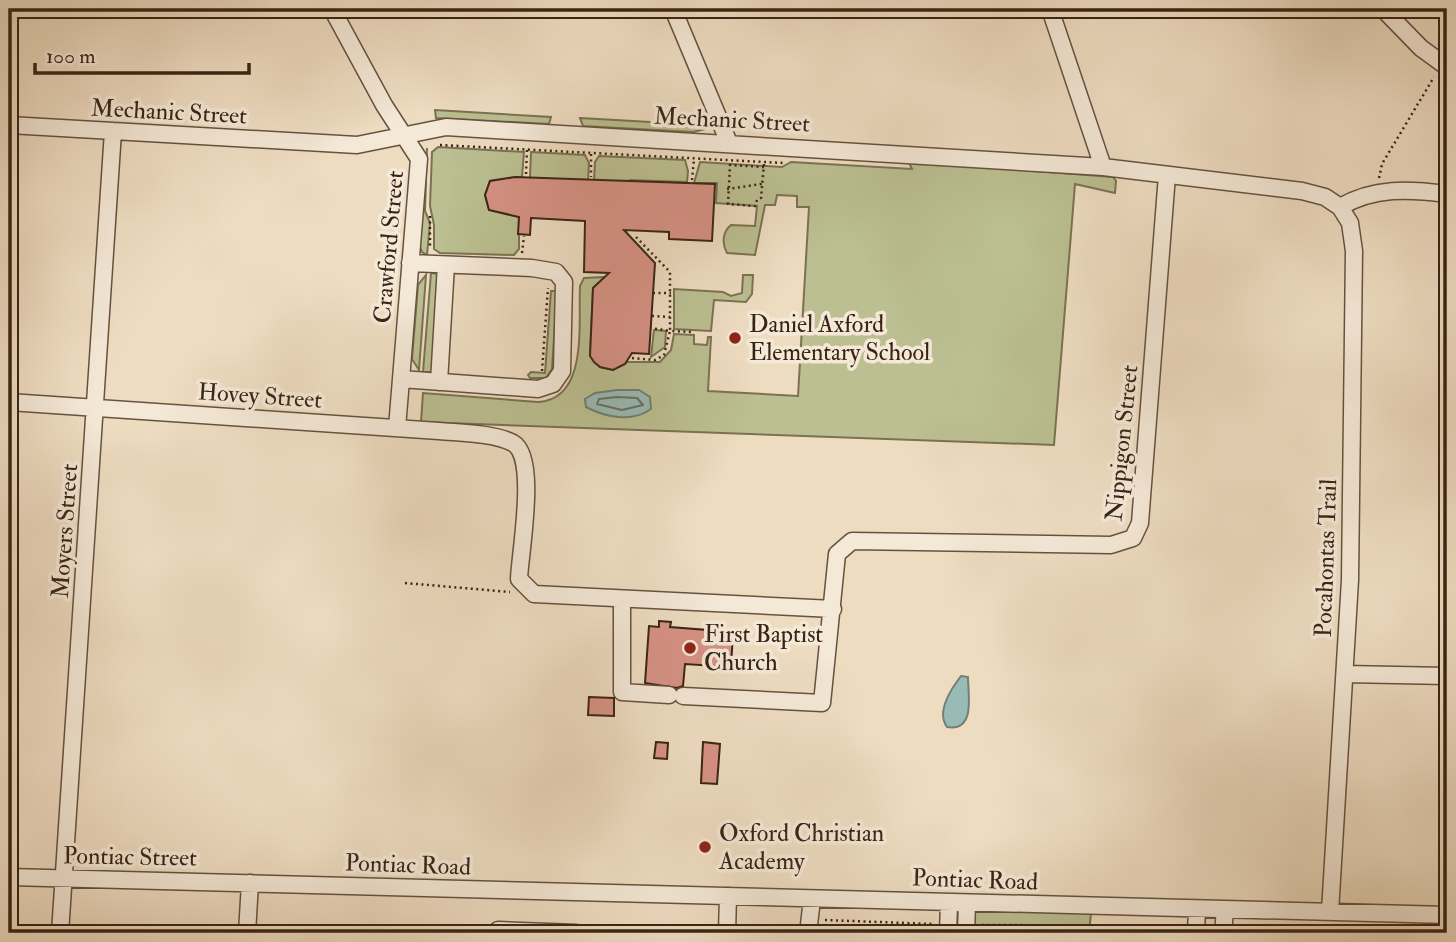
<svg xmlns="http://www.w3.org/2000/svg" width="1456" height="942" font-family="'IM FELL Double Pica',serif">
  <style>
    .green { fill: #bbbf91; stroke: #7a7252; stroke-width: 2 }
    .water { fill: #99bbb5; stroke: #737f75; stroke-width: 2 }
    .lines { fill: none; stroke-linecap: round; stroke-linejoin: round }
    .shore { stroke: #697064; stroke-width: 2 }
    .building { fill: #d79285; stroke: #392414; stroke-width: 2 }
    .minor-casing { stroke: #66523f; stroke-width: 19 }
    .path { stroke: #392414; stroke-width: 2.5; stroke-dasharray: 2 3.5; stroke-linecap: butt }
    .minor { stroke: #f4e8d7; stroke-width: 16 }
    .poi-dot { fill: #8f2418; stroke: #f4e8d7; stroke-width: 2.5 }
    .labels { text-anchor: middle; dominant-baseline: central; stroke-width: 7; stroke-linejoin: round; paint-order: stroke }
    .street-label { font-size: 24px; fill: #392414; stroke: #f4e8d7 }
    .poi-label { font-size: 24px; fill: #392414; stroke: #f4e8d7; text-anchor: start }
  </style>
  <rect width="100%" height="100%" fill="#eedcc1"/>
  <filter id="stains"><feTurbulence type="fractalNoise" baseFrequency=".00286" numOctaves="4"/><feColorMatrix values="0 0 0 0 .2 0 0 0 0 .09 0 0 0 0 .02 0 0 0 .5 -.17"/></filter>
  <radialGradient id="worn" r=".72"><stop offset=".6" stop-color="#630" stop-opacity="0"/><stop offset="1" stop-color="#630" stop-opacity=".3"/></radialGradient>
  <!-- green -->
  <path class="green" d="M435,110l116,7 -2,7 -113,-6z
    M580,118l123,7 2,4 -12,3 -110,-6z
    M438,147l86,5 -2,25 -32,4 -5,14 4,15 30,7v32l-5,6 -74,-2 -6,-4v-24l-4,-19 2,-54z
    M427,148l-2,63 5,12 -3,32 -5,-3 -3,-7z
    M531,152l54,3 4,8 -1,18 -58,-3z
    M599,156l86,4 3,11 -1,11 -57,-2v5l-36,-4 1,-19z
    M908,161l205,16 3,4 -1,12 -40,-9 -21,261 -633,-23 2,-29 115,9c51,-3 40,-79 42,-116l4,-8 21,-1 -12,11 -3,68 10,11 13,3 14,-8h33l11,-12 3,-16 20,1v9l13,1 1,-8h3l-3,54 90,5 11,-189h-12v-11l-20,-1 -2,10h-10l-10,50 -28,-2c-5,-9 -5,-21 4,-28l24,1 2,-20 -41,-3 1,-20h-23l6,-21 82,5 9,-5 121,7z
    M431,273l8,1 -6,98h-10z
    M426,275l-7,95 -7,-11 6,-74z
    M743,275h10l-1,19 -6,8 -32,-2 -3,31 -37,-2v-40l49,3 8,4 11,-3z
    M551,291h6l-5,78 -6,9h-16l-2,-3 3,-3 14,1z
    M654,330l12,1 -1,16 -14,10z
    M957,909l134,4 -2,20h-133z"/>
  <!-- water -->
  <path class="water" d="M617,390h22l11,7 1,12c-19,14 -46,8 -65,-2l-1,-8 10,-6z
    M961,676l7,1c0,18 8,55 -21,50 -11,-15 4,-38 14,-51z"/>
  <g class="lines">
    <!-- shore -->
    <path class="shore" d="M617,397l20,1 6,7 -21,5 -25,-6 2,-5z"/>
  </g>
  <!-- building -->
  <path class="building" d="M515,177l200,7 -3,57 -43,-2v-7l-45,-2 31,33 -6,91 -17,-1 -7,11 -12,6 -13,-3 -6,-5 -4,-6 3,-68 16,-15 -25,-1 1,-51 -54,-3 -1,17 -12,-1 1,-17 -30,-7 -4,-15 5,-14z
    M659,621l12,1 -1,5 63,5 -2,35 -46,-3 -2,22 -6,2 -32,-5 4,-57 10,1z
    M589,697l25,1v18l-26,-1z
    M656,742l12,1 -1,16 -13,-1z
    M703,742l17,2 -3,40 -16,-1z"/>
  <g class="lines">
    <!-- minor casing -->
    <g class="minor-casing">
      <path id="minor" d="M332,9l52,96 35,54 -22,269
        M673,9l56,134
        M1050,9l53,158
        M1383,9l38,39 26,19
        M9,125l348,20 89,-18 657,40 199,24 23,6 15,10c34,-20 69,-18 107,-13
        M401,379l137,10 15,-5 9,-13 2,-89 -8,-10 -24,-4 -122,-5
        M439,382l7,-117
        M9,402l430,29c22,2 55,2 74,12 25,14 7,109 6,136l15,15 299,15
        M622,599v93l47,3
        M1345,674l102,2
        M683,696l139,7 15,-149 15,-13 259,4 22,-7 7,-15 27,-348
        M9,877l1438,38
        M1330,912l20,-332 4,-329 -4,-28 -10,-16
        M498,930l78,3
        M60,933l53,-802
        M247,933l3,-50
        M727,933l1,-37
        M808,933l4,-34
        M948,933l1,-30
        M966,933l1,-30
        M1196,933l1,-24
        M1223,933l2,-23"/>
    </g>
    <!-- path -->
    <path class="path" d="M440,145l343,18
      M591,154v23
      M764,167l-34,-2 -2,39 27,2 2,-6 4,-2 3,-34
      M526,174l1,-24
      M1379,178l3,-14 52,-87
      M692,180l2,-21
      M727,189l35,-5
      M430,216v32
      M636,237l34,35v59l-19,-3
      M522,253l2,-17
      M653,293h18
      M652,316l18,1
      M632,358l23,2 9,-5 6,-24 22,1
      M542,371l6,-83
      M405,583l105,9
      M825,920l108,4
      M982,925h44l103,8"/>
    <!-- minor -->
    <use href="#minor" class="minor"/>
  </g>
  <!-- markers -->
  <g class="poi-dot">
    <circle cx="735" cy="338" r="7"/>
    <circle cx="690" cy="648" r="7"/>
    <circle cx="705" cy="847" r="7"/>
  </g>
  <g class="labels">
    <!-- street labels -->
    <g class="street-label">
      <text transform="translate(169 112) rotate(3)">Mechanic Street</text>
      <text transform="translate(732 120) rotate(3)">Mechanic Street</text>
      <text transform="translate(389 247) rotate(-85)">Crawford Street</text>
      <text transform="translate(260 396) rotate(4)">Hovey Street</text>
      <text transform="translate(1122 443) rotate(-84)">Nippigon Street</text>
      <text transform="translate(65 531) rotate(-86)">Moyers Street</text>
      <text transform="translate(1326 558) rotate(-88)">Pocahontas Trail</text>
      <text transform="translate(130 857) rotate(1)">Pontiac Street</text>
      <text transform="translate(408 865) rotate(2)">Pontiac Road</text>
      <text transform="translate(975 880) rotate(2)">Pontiac Road</text>
    </g>
    <!-- poi labels -->
    <g class="poi-label">
      <text x="749" y="324">Daniel Axford<tspan x="749" dy="28">Elementary School</tspan></text>
      <text x="704" y="634">First Baptist<tspan x="704" dy="28">Church</tspan></text>
      <text x="719" y="833">Oxford Christian<tspan x="719" dy="28">Academy</tspan></text>
    </g>
  </g>
  <!-- margin -->
  <rect width="1456" height="942" fill="none" stroke="#eedcc1" stroke-width="35"/>
  <rect x="10" y="10" width="1435" height="921" fill="none" stroke="#392414" stroke-width="3.5"/>
  <rect x="18" y="18" width="1421" height="907" fill="none" stroke="#392414" stroke-width="2"/>
  <!-- scale -->
  <path d="M35 63v10h214v-10" fill="none" stroke="#392414" stroke-width="3.5"/>
  <text x="46" y="63" font-size="21" fill="#392414" stroke="#f4e8d7" stroke-width="5" paint-order="stroke">100 m</text>
  <rect width="100%" height="100%" filter="url(#stains)"/>
  <rect width="100%" height="100%" fill="url(#worn)"/>
</svg>
